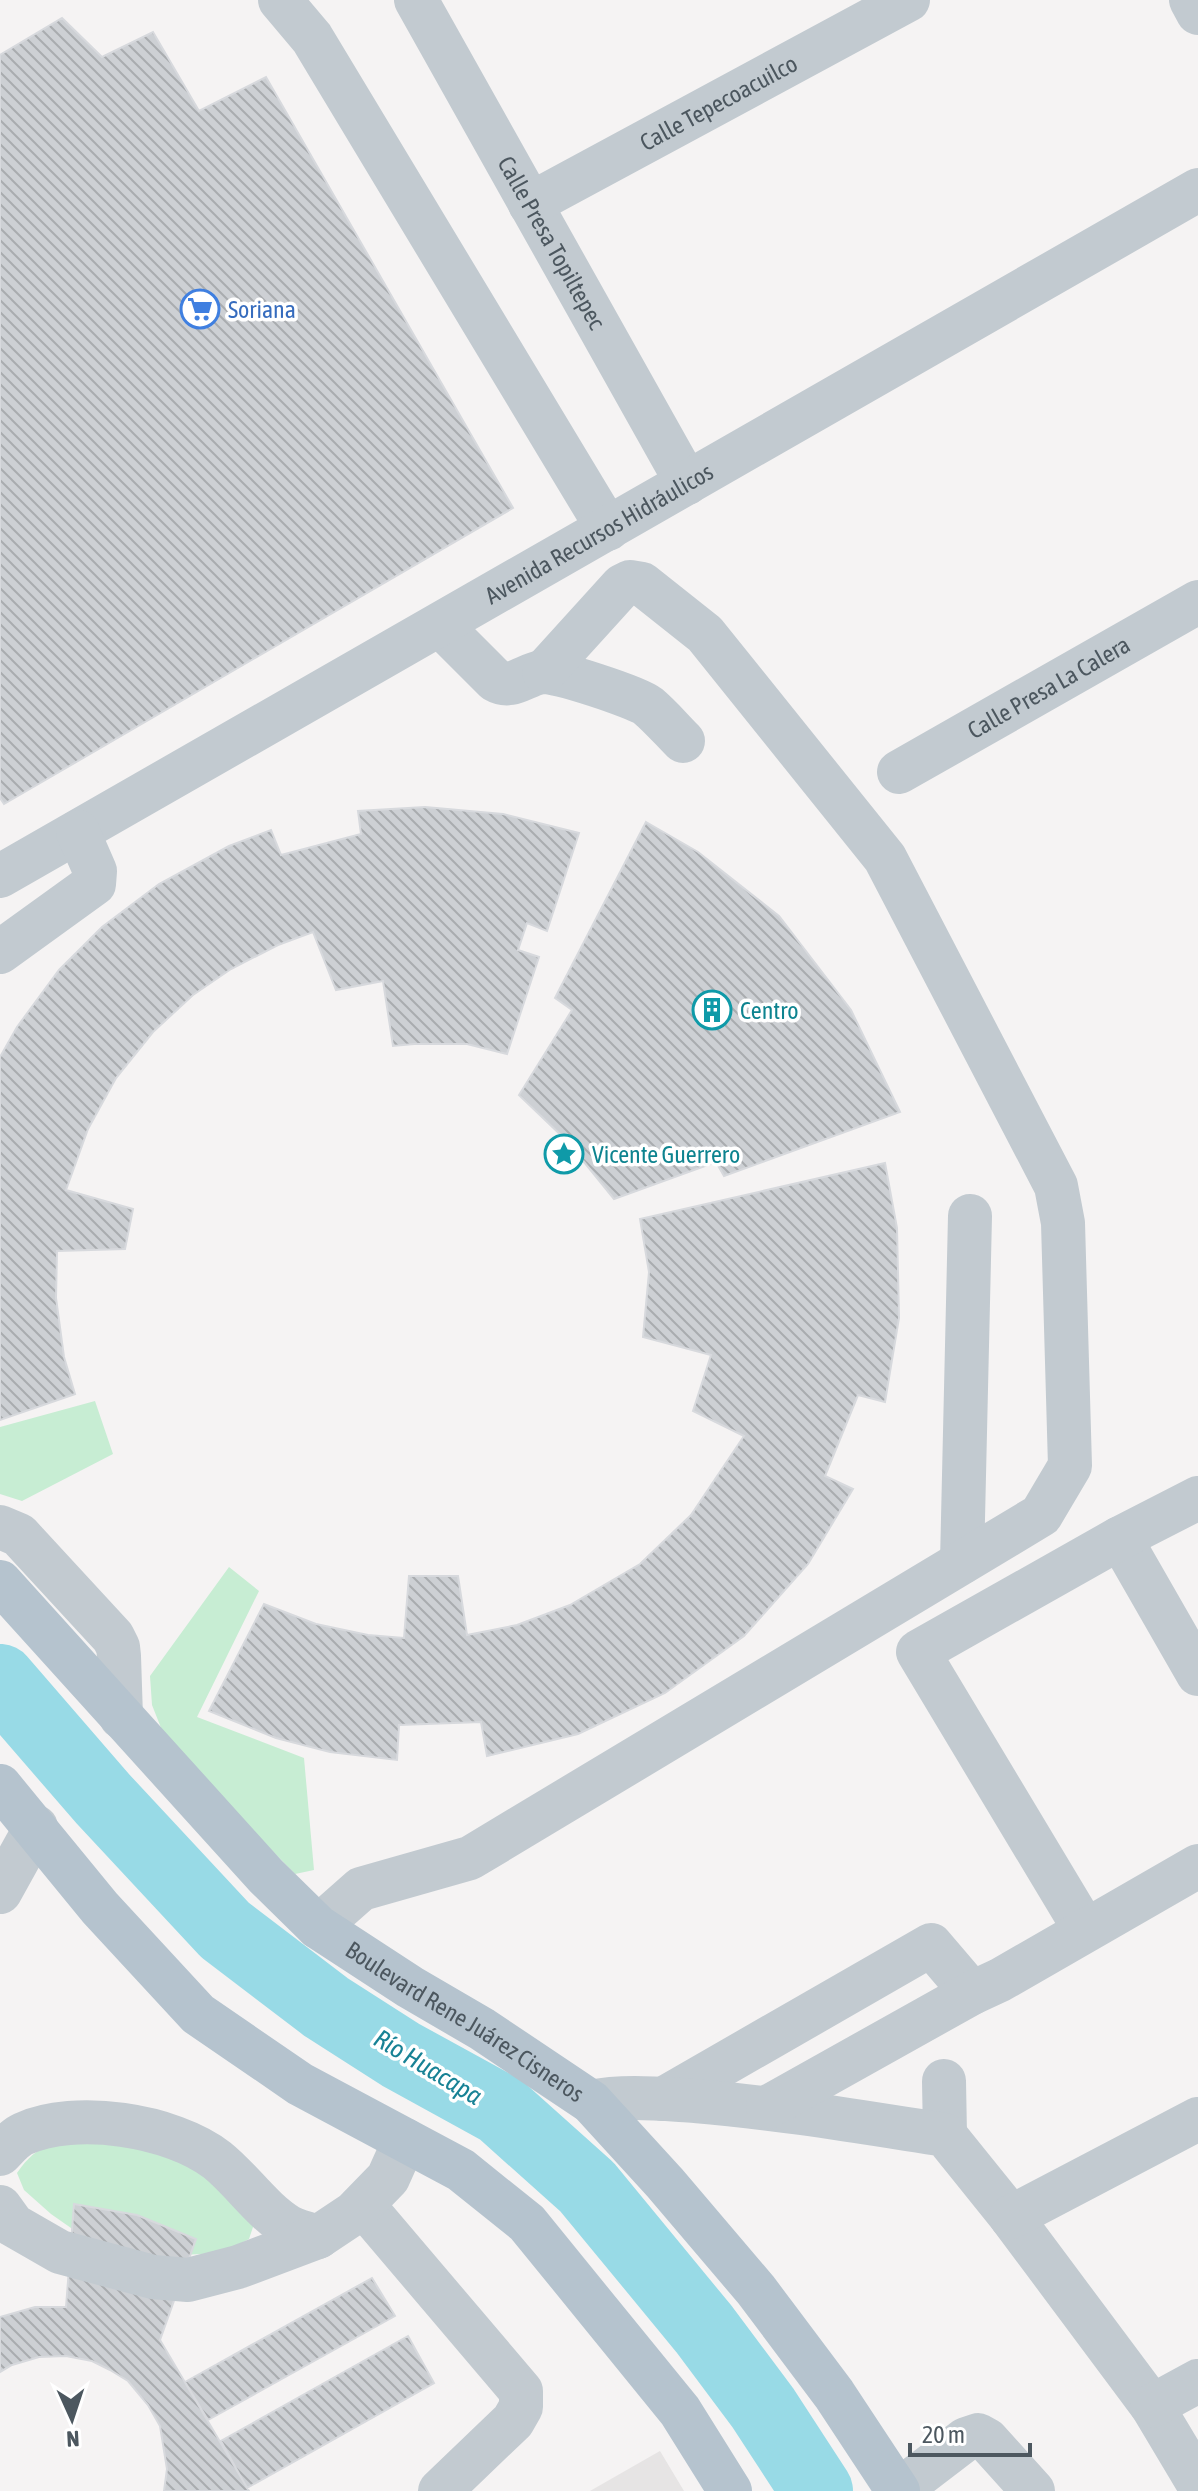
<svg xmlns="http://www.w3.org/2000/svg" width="1198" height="2491" font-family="'Asap Condensed',sans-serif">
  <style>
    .education { fill: #e6e4e4 }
    .garden { fill: #c7edd3 }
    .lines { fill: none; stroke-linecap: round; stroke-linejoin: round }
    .river { stroke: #98dae6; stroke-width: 72 }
    .building { fill: url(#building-back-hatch); stroke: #d7d9dd; stroke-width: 2 }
    .minor { stroke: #c2cad0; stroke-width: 44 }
    .major { stroke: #b5c3ce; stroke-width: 44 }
    .labels { text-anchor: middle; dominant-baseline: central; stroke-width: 7; stroke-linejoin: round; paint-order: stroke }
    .street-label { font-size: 24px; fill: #4c575f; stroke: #fff }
    .shop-label { font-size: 24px; fill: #366cbe; stroke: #fff; text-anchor: start }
    .culture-label { font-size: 24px; fill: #0d838f; stroke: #fff; text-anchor: start }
    .water-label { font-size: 26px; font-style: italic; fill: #188295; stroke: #fff }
  </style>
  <defs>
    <pattern id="building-back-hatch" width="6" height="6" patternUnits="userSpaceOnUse" patternTransform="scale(2)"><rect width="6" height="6" fill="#cdd0d4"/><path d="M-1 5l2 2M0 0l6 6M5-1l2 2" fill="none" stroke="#a9acaf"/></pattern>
  </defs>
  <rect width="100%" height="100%" fill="#f5f3f3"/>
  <!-- education -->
  <path class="education" d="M660,2451l24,40h-94z"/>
  <!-- garden -->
  <path class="garden" d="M95,1401l18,53 -91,47 -22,-7v-67z
    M229,1567l30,24 -62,126 107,41 10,112 -19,4 -128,-131 -15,-38 -2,-29z
    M91,2137l103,25 60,62 -5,15 -27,14 -41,2 -72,-14 -38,-13 -20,-14 -27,-24 -7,-17c22,-32 38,-29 74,-36z"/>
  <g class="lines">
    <!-- river -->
    <path class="river" d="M0,1680l103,119 122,131 101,77 75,48 100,55 86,77 117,142 59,79 54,83"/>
  </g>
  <!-- building -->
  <path class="building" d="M62,18l40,39 51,-25 46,79 67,-34 247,431 -509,296 -4,-6v-743z
    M425,807l78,7 76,19 -32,98 -20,-8 -9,27 21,7 -32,97 -40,-10h-53l-21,2 -10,-65 -47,9 -23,-58 -35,13 -47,24 -38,26 -40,37 -37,46 -28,51 -22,61 67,19 -8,40 -68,2 -1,47 8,59 11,37 -75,26v-363l17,-30 42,-57 43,-43 57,-43 70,-38 42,-16 10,25 80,-21 -3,-23z
    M646,822l52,30 81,64 72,94 49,102 -176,64 -8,-14 -102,37 -47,-58 -48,-46 53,-85 -17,-12z
    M885,1163l12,65 2,90 -14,84 -27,-7 -33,81 28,13 -45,75 -64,72 -79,57 -87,41 -91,22 -6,-34 -82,3 -2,35 -67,-8 -54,-14 -67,-27 55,-107 52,20 52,11 36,3 5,-62h49l9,59 50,-10 53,-20 70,-41 51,-49 53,-79 -51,-25 18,-56 -68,-18 6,-65 -9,-53z
    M74,2204l63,11 59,24 -36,101 89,151h-85l3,-22 -7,-43 -12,-21 -20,-24 -18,-11 -18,-9 -26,-5 -27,1 -27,8 -12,7v-55l35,-10h31z
    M372,2278l23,38 -187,104 -23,-38z
    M408,2336l26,47 -187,105 -26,-47z"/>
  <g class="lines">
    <!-- minor -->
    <g class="minor">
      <path d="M280,0l32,38 296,491"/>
      <path id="s1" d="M416,0l271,483"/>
      <path d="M1191,0l7,13"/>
      <path id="s2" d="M530,204l378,-204"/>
      <path d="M440,625l55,55c17,10 29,-5 47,-8 12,-2 94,25 106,34 12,10 24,24 35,35"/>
      <path id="s3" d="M899,772l299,-170"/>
      <path id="s4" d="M0,876l1198,-686"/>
      <path d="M0,952l94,-68 1,-13 -17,-39"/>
      <path d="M0,1527l19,8 94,102 5,10 1,9 2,61"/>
      <path d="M1120,1538l78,136"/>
      <path d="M962,1562l8,-346"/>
      <path d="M0,1892l36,-65"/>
      <path d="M318,1927l43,-38 109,-31 571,-343 29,-49 -7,-243 -7,-37 -171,-328 -180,-224 -63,-50 -12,-2 -8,4 -78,86"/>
      <path d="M1085,1930l-167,-278 202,-114 78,-40"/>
      <path d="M944,2081l1,54"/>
      <path d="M663,2099l268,-154 41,48"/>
      <path d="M591,2102c33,-7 70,-3 104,-1 84,7 166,21 250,34l66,82 141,189 46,77"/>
      <path d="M768,2107l204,-114 28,-13 198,-114"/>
      <path d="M0,2154c7,-7 14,-16 23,-20 52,-24 149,-9 194,26 25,20 44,50 72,67 8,4 19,7 29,10"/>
      <path d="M363,2205l158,186v16l-8,14 -73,70"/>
      <path d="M0,2207l13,18 47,27 93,25 35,3 50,-13 80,-30 36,-24 34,-35 17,-38"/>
      <path d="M1011,2217l187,-98"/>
      <path d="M1152,2406l46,-25"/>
      <path d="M898,2491l68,-52 12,-4 9,5 46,51"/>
    </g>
    <!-- major -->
    <g class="major">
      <path id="s5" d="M0,1582l266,294 52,51 92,60 72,42 109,73 74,81 91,107 78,104 64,97"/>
      <path d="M0,1786l100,122 98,106 102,70 161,86 66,53 153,188 50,80"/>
    </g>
  </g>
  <!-- icons -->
  <defs>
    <g id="supermarket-ring" transform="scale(2)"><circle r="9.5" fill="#fff" stroke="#3f7fe0" stroke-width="1.5"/><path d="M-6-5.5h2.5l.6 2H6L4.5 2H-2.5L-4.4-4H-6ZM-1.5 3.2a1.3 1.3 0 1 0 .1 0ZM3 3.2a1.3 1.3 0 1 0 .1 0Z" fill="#3f7fe0"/></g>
    <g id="building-ring" transform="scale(2)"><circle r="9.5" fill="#fff" stroke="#0f9aa8" stroke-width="1.5"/><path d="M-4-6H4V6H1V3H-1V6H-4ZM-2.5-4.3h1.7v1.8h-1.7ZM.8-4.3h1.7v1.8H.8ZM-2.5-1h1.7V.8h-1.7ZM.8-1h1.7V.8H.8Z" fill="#0f9aa8"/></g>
    <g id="sight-ring" transform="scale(2)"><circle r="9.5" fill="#fff" stroke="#0f9aa8" stroke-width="1.5"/><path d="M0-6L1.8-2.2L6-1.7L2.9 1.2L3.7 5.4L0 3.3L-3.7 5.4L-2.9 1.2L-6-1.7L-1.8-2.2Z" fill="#0f9aa8"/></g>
  </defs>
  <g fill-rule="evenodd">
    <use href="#supermarket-ring" x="200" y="309"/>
    <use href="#building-ring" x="712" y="1010"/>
    <use href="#sight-ring" x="564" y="1154"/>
  </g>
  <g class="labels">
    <!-- street labels -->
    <g class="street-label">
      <text stroke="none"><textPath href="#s2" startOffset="214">Calle Tepecoacuilco</textPath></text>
      <text stroke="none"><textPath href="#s1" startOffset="278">Calle Presa Topiltepec</textPath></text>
      <text stroke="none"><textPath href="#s4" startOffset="690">Avenida Recursos Hidráulicos</textPath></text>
      <text stroke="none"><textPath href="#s3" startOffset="172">Calle Presa La Calera</textPath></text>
      <text stroke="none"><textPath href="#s5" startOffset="644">Boulevard Rene Juárez Cisneros</textPath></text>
    </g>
    <!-- shop labels -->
    <g class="shop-label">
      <text x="228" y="309">Soriana</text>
    </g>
    <!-- culture labels -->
    <g class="culture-label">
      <text x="740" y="1010">Centro</text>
      <text x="592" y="1154">Vicente Guerrero</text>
    </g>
    <!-- water labels -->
    <g class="water-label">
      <text transform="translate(428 2067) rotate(31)">Río Huacapa</text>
    </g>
  </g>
  <!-- north arrow -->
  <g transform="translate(72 2419) rotate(177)" stroke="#ffffff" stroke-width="6" paint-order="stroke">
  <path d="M0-6L14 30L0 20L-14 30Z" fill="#4c575f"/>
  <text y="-12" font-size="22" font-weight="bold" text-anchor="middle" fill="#4c575f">N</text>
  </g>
  <!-- scale -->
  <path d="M910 2443v12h120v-12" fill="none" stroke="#4c575f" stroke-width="4"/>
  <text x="922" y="2443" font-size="24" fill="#4c575f" stroke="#ffffff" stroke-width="6" paint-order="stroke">20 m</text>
</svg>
